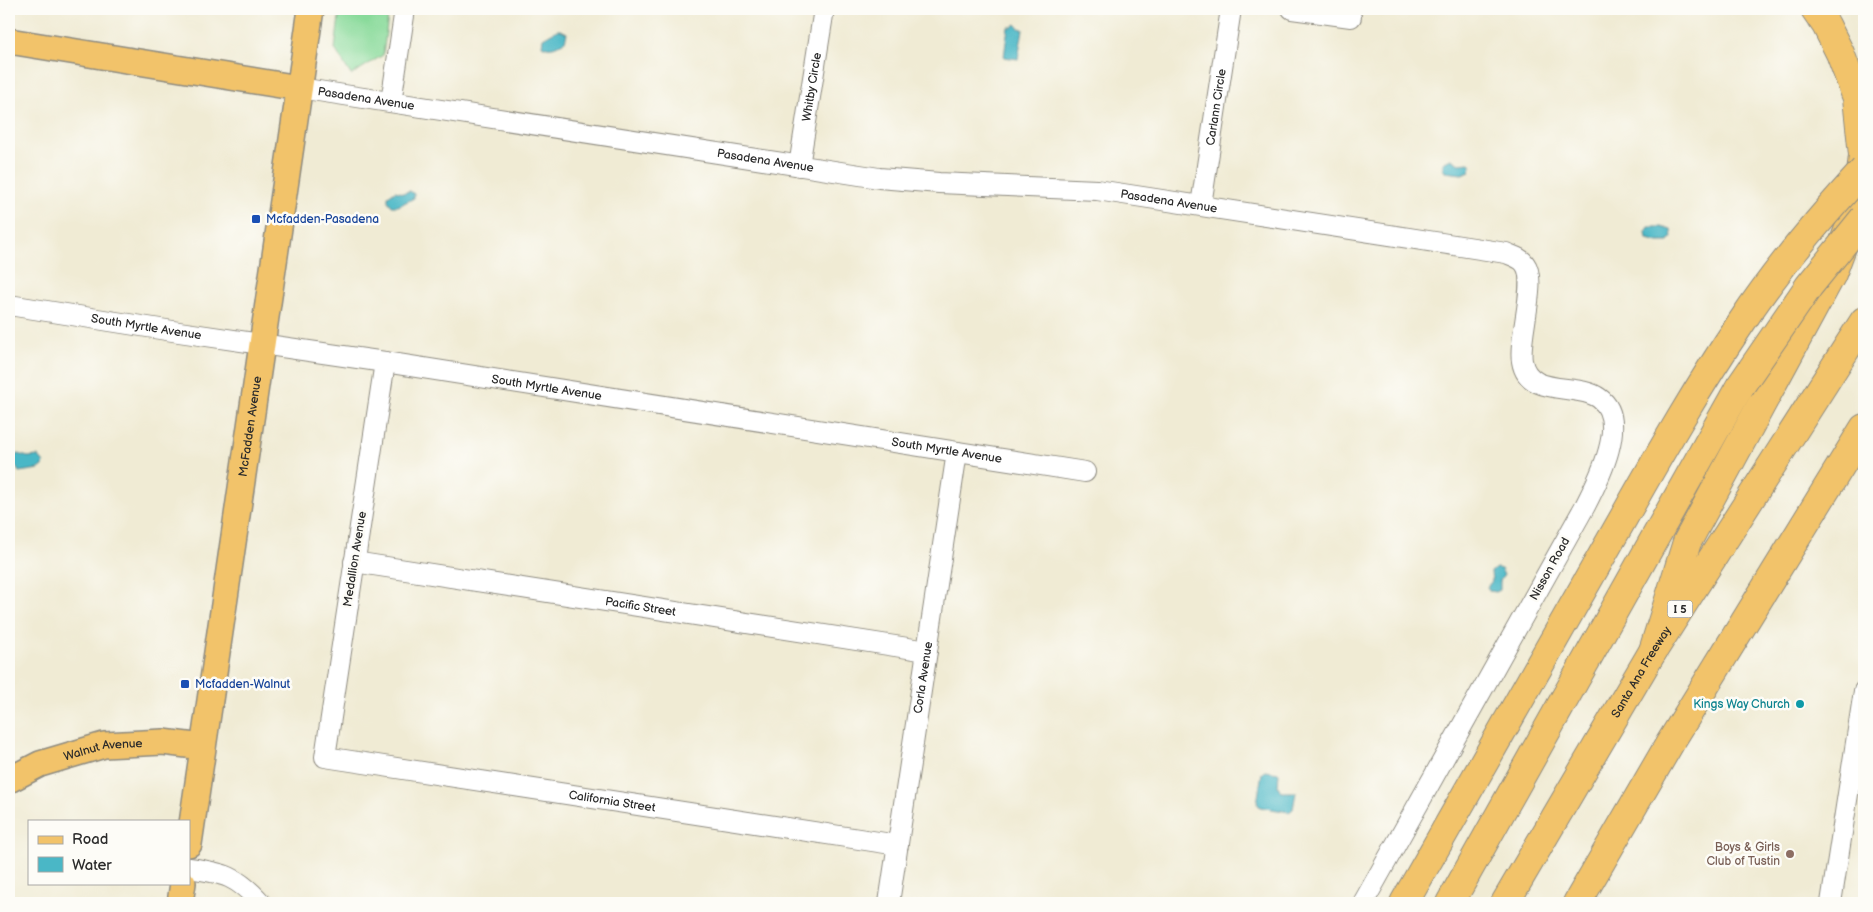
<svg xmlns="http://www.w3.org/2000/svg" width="1873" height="912" font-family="'Balsamiq Sans',sans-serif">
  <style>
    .green { fill: #88da9a; stroke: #5a8262 }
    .water { fill: #4ab7c6; stroke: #3a7178 }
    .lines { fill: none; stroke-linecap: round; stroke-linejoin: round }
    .minor-casing { stroke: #8e8b80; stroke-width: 22 }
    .major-casing { stroke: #8e8b80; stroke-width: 28 }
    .highway-casing { stroke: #8e8b80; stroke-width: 30 }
    .minor { stroke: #fff; stroke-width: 20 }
    .major { stroke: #f2c36a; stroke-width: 25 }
    .highway { stroke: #f2c36a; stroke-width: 28 }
    .highway-bridge-casing { stroke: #8e8b80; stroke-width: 30; stroke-linecap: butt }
    .highway-bridge { stroke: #f2c36a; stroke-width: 28 }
    .transit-dot { fill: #1a4fb4; stroke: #fdfcf7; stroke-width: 2 }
    .culture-dot { fill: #0f9aa8; stroke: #fdfcf7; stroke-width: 2 }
    .education-dot { fill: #8d6e63; stroke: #fdfcf7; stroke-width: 2 }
    .labels { text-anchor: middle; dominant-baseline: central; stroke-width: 5; stroke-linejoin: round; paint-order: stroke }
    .shield { fill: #fdfcf7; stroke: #6a6a68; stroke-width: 1 }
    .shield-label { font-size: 11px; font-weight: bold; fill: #2b2b2b }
    .street-label { font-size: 12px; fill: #2b2b2b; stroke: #fdfcf7 }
    .transit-label { font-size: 12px; fill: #164399; stroke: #fdfcf7; text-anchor: start }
    .culture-label { font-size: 12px; fill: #0d838f; stroke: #fdfcf7; text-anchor: end }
    .education-label { font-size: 12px; fill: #785e54; stroke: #fdfcf7; text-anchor: end }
  </style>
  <rect width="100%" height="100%" fill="#fdfcf7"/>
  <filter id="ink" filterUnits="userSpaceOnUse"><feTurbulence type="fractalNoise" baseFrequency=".02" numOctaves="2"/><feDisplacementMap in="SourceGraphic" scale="10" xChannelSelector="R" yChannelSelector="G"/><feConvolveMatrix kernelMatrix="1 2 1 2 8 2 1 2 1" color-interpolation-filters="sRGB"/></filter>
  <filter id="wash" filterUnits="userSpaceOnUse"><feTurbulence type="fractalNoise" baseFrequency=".0096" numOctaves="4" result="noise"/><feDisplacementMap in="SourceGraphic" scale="20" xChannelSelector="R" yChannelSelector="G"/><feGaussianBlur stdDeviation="1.12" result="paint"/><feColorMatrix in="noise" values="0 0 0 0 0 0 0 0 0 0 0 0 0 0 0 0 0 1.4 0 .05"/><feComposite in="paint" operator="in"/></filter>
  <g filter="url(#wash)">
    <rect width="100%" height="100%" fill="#f0ebd4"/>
    <!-- green -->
    <path class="green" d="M340,9h49l-6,46 -32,20 -16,-26z"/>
    <!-- water -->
    <path class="water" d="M1016,24l3,4 4,1 -5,30 -14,-2 4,-30h4z
      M557,30h4l6,3 -2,8c-8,5 -15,9 -23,4l1,-7z
      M1451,159l8,5 10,-1 2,2 -1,6 -8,3 -17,-2 -2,-3v-6z
      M395,191l8,2 7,-2 4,3v4l-16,8h-6l-4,-5v-5z
      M1649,227h12l10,3 1,7 -3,5h-11l-11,-3 -1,-7z
      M18,454l10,3 10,-1 6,7 -1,3 -4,3 -20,3 -7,-12 1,-4z
      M1496,568l5,1 3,6 -4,6v9l-4,2 -6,-1 -3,-4 5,-6 -1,-9z
      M1265,771l14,2 -1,13 3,6h15l-3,17 -4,3 -29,-5 -3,-4 5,-30z"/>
  </g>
  <g filter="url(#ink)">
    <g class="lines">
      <!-- minor casing -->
      <g class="minor-casing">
        <g id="minor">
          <path d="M1292,9l59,8"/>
          <path id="s1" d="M299,88l580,90 60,5 158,7 409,63c7,3 15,5 19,11 13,17 -7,74 -3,97 6,37 55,21 77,37 31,22 -1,83 -14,108l-222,397"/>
          <path d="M391,102l14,-93"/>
          <path id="s2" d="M799,166l25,-157"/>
          <path id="s3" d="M1201,205l30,-196"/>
          <path id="s4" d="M9,305l170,27 206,30 700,110"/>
          <path id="s5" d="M385,362l-60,395 573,88"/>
          <path id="s6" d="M354,562l573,89"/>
          <path d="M189,868c35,5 48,8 72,35"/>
          <path id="s7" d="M889,903l68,-451"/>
          <path d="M1831,903l33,-212"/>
        </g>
      </g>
      <!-- major casing -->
      <g class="major-casing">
        <g id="major">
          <path d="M9,41l290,47"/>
          <path id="s8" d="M9,780l31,-16 64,-19 59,-3 40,5"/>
          <path id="s9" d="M189,844l122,-835"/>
          <path d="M180,903l3,-20"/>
        </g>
      </g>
      <!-- highway casing -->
      <g class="highway-casing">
        <g id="highway">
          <path d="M1653,651l34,-109 145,-268 26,-70 5,-49 -6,-57 -17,-45 -14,-28 -11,-16"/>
          <path d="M1404,903l192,-337"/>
          <path d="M1450,903l289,-515"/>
          <path id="s10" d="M1505,903l148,-252 211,-330"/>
          <path d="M1577,903l93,-160 194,-315"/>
        </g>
      </g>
      <!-- minor -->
      <use href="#minor" class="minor"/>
      <!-- major -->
      <use href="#major" class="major"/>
      <!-- highway -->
      <use href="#highway" class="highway"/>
      <!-- highway-bridge casing -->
      <g class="highway-bridge-casing">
        <path id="highway-bridge" d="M1739,388l70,-102 55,-68
          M1596,566c47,-82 92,-165 145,-243 36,-55 79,-105 123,-153"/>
      </g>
      <!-- highway-bridge -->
      <use href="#highway-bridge" class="highway-bridge"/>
    </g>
  </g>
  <!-- markers -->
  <g class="transit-dot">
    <rect x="251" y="214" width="10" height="10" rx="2.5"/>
    <rect x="180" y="679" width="10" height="10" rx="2.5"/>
  </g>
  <circle class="culture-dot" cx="1800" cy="704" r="5"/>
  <circle class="education-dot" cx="1790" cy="854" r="5"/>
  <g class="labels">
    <!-- shield labels -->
    <rect class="shield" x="1667.5" y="600.5" width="25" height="17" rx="4"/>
    <g class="shield-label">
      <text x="1680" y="609">I 5</text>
    </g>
    <!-- street labels -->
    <g class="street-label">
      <text stroke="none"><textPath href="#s2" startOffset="80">Whitby Circle</textPath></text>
      <text stroke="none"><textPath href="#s1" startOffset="68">Pasadena Avenue</textPath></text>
      <text stroke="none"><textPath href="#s3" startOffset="99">Carlann Circle</textPath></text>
      <text stroke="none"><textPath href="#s1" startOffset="472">Pasadena Avenue</textPath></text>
      <text stroke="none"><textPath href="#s1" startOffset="878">Pasadena Avenue</textPath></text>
      <text stroke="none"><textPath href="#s4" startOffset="139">South Myrtle Avenue</textPath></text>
      <text stroke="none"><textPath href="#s4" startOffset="544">South Myrtle Avenue</textPath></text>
      <text stroke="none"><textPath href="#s9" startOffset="422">McFadden Avenue</textPath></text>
      <text stroke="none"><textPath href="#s4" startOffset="949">South Myrtle Avenue</textPath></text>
      <text transform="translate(355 559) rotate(-81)">Medallion Avenue</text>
      <text transform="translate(1550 569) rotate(-61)">Nisson Road</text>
      <text stroke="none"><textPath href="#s6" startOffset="290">Pacific Street</textPath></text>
      <text stroke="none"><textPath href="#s10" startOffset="268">Santa Ana Freeway</textPath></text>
      <text stroke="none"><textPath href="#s7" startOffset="228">Corla Avenue</textPath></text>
      <text stroke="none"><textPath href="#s8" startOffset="100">Walnut Avenue</textPath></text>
      <text stroke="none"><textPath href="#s5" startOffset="690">California Street</textPath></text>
    </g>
    <!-- transit labels -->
    <g class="transit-label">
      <text x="266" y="219">Mcfadden-Pasadena</text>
      <text x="195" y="684">Mcfadden-Walnut</text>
    </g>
    <!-- culture labels -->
    <g class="culture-label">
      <text x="1790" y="704">Kings Way Church</text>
    </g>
    <!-- education labels -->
    <g class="education-label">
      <text x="1780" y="847">Boys &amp; Girls<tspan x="1780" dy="14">Club of Tustin</tspan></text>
    </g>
  </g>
  <!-- margin -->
  <rect width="1873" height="912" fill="none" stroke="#fdfcf7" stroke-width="30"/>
  <!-- legend -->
  <rect x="28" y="820" width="162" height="65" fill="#fdfcf7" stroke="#a9a8a5"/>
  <rect x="38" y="836" width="25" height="8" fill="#f2c36a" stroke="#a9a8a5"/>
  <text x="72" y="844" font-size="15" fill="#2b2b2b">Road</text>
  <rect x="38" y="857" width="25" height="15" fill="#4ab7c6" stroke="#a9a8a5"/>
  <text x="72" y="870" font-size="15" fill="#2b2b2b">Water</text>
</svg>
